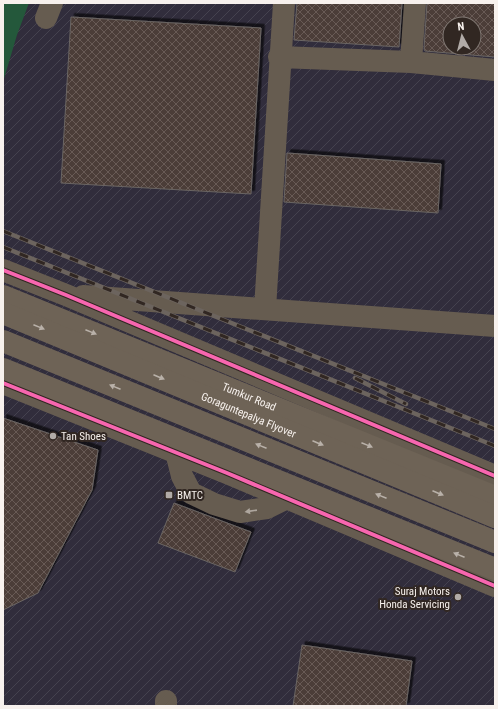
<svg xmlns="http://www.w3.org/2000/svg" width="498" height="709" font-family="'Roboto Condensed',sans-serif">
  <style>
    .industrial { fill: url(#industrial-furrows); fill-rule: evenodd }
    .grass { fill: #24583b }
    .building { fill: url(#building-cross-hatch); stroke: #6a6563; fill-rule: evenodd; filter: url(#shadow) }
    .lines { fill: none; stroke-linecap: round; stroke-linejoin: round }
    .minor { stroke: #665c50; stroke-width: 22 }
    .highway { stroke: #6e6356; stroke-width: 22 }
    .rail-casing { stroke: #6c645e; stroke-width: 4.5 }
    .rail { stroke: #312722; stroke-width: 3; stroke-dasharray: 9; stroke-linecap: butt }
    .cycleway-casing { stroke: #312722; stroke-width: 6 }
    .cycleway { stroke: #f766af; stroke-width: 4 }
    .oneway { fill: #b9b1a9 }
    .oneway2 { fill: #aea69e }
    .poi-dot { fill: #b1aba7; stroke: #312722; stroke-width: 1.5 }
    .labels { text-anchor: middle; dominant-baseline: central; stroke-width: 4; stroke-linejoin: round; paint-order: stroke }
    .street-label { font-size: 11px; fill: #f7f1ed; stroke: #312722 }
    .poi-label { font-size: 11px; fill: #f7f1ed; stroke: #312722; text-anchor: start }
  </style>
  <defs>
    <pattern id="industrial-furrows" width="10" height="10" patternUnits="userSpaceOnUse"><rect width="10" height="10" fill="#312d3c"/><path d="M-1 1l2-2M0 10L10 0M9 11l2-2" fill="none" stroke="#45424f"/></pattern>
    <pattern id="building-cross-hatch" width="8" height="8" patternUnits="userSpaceOnUse"><rect width="8" height="8" fill="#4c3e37"/><path d="M0 0l8 8M0 8l8-8" fill="none" stroke="#675a54"/></pattern>
    <filter id="shadow"><feDropShadow dx="3.5" dy="-3.5" stdDeviation="0" flood-color="#0009"/></filter>
  </defs>
  <rect width="100%" height="100%" fill="#2e2826"/>
  <!-- industrial -->
  <path class="industrial" d="M3,3h492v703h-492zM450,24h24v24h-24z"/>
  <!-- grass -->
  <path class="grass" d="M3,3h26l-12,32 -14,47z"/>
  <!-- building -->
  <path class="building" d="M297,3h105l-3,44 -105,-7z
    M427,3h68v54l-70,-6 -1,-2zM450,24h24v24h-24z
    M71,17l190,11 -10,166 -190,-11z
    M287,153l154,11 -3,49 -154,-11z
    M3,418l95,32 -6,40 -54,103 -35,17z
    M174,503l77,29 -16,40 -77,-29z
    M302,645l110,16 -6,45h-113z"/>
  <g class="lines">
    <!-- minor -->
    <path class="minor" d="M46,18l6,-15
      M279,57l132,5 84,8
      M411,62l4,-59
      M3,270l63,25 429,181
      M83,296l412,30
      M265,309l19,-306
      M3,383l224,90 268,113
      M176,452l6,24 9,17 23,11 26,8 27,-4 20,-10
      M166,706v-5"/>
    <!-- highway -->
    <g class="highway">
      <path id="s1" d="M3,296l492,201"/>
      <path id="s2" d="M3,313l492,204"/>
      <path d="M3,341l492,201"/>
      <path d="M3,369l492,200"/>
    </g>
    <!-- rail casing -->
    <g class="rail-casing">
      <path id="rail" d="M3,231l492,198
        M3,247l492,199
        M355,378l51,26"/>
    </g>
    <!-- rail -->
    <use href="#rail" class="rail"/>
    <!-- cycleway casing -->
    <g class="cycleway-casing">
      <path id="cycleway" d="M3,270l63,25 429,181
        M3,383l224,90 268,113"/>
    </g>
    <!-- cycleway -->
    <use href="#cycleway" class="cycleway"/>
  </g>
  <!-- one-way arrows -->
  <defs><path id="oneway-solid" d="M-6-.8H1V-3.2L6.5 0L1 3.2V.8H-6Z"/></defs>
  <g class="oneway">
    <use href="#oneway-solid" transform="translate(39 327) rotate(22)"/>
    <use href="#oneway-solid" transform="translate(91 332) rotate(22)"/>
    <use href="#oneway-solid" transform="translate(159 377) rotate(23)"/>
    <use href="#oneway-solid" transform="translate(115 387) rotate(-158)"/>
    <use href="#oneway-solid" transform="translate(318 443) rotate(23)"/>
    <use href="#oneway-solid" transform="translate(367 445) rotate(22)"/>
    <use href="#oneway-solid" transform="translate(261 446) rotate(-158)"/>
    <use href="#oneway-solid" transform="translate(438 493) rotate(23)"/>
    <use href="#oneway-solid" transform="translate(381 496) rotate(-158)"/>
    <use href="#oneway-solid" transform="translate(459 555) rotate(-158)"/>
  </g>
  <use class="oneway2" href="#oneway-solid" transform="translate(251 511) rotate(172)"/>
  <!-- markers -->
  <g class="poi-dot">
    <circle cx="53" cy="436" r="4"/>
    <rect x="165" y="491" width="8" height="8" rx="2"/>
    <circle cx="458" cy="597" r="4"/>
  </g>
  <g class="labels">
    <!-- street labels -->
    <g class="street-label">
      <text stroke="none"><textPath href="#s1" startOffset="266">Tumkur Road</textPath></text>
      <text stroke="none"><textPath href="#s2" startOffset="266">Goraguntepalya Flyover</textPath></text>
    </g>
    <!-- poi labels -->
    <g class="poi-label">
      <text x="61" y="436">Tan Shoes</text>
      <text x="177" y="495">BMTC</text>
      <text x="450" y="591" text-anchor="end">Suraj Motors<tspan x="450" dy="13">Honda Servicing</tspan></text>
    </g>
  </g>
  <!-- border -->
  <rect width="498" height="709" fill="none" stroke="#f7f1ed" stroke-width="8"/>
  <!-- north arrow -->
  <g transform="translate(462 36) rotate(353)"><circle r="19" fill="#312722" stroke="#807873"/>
  <path d="M0-3L7 15L0 10L-7 15Z" fill="#b1aba7"/>
  <text y="-6" font-size="11" font-weight="bold" text-anchor="middle" fill="#f7f1ed">N</text>
  </g>
</svg>
